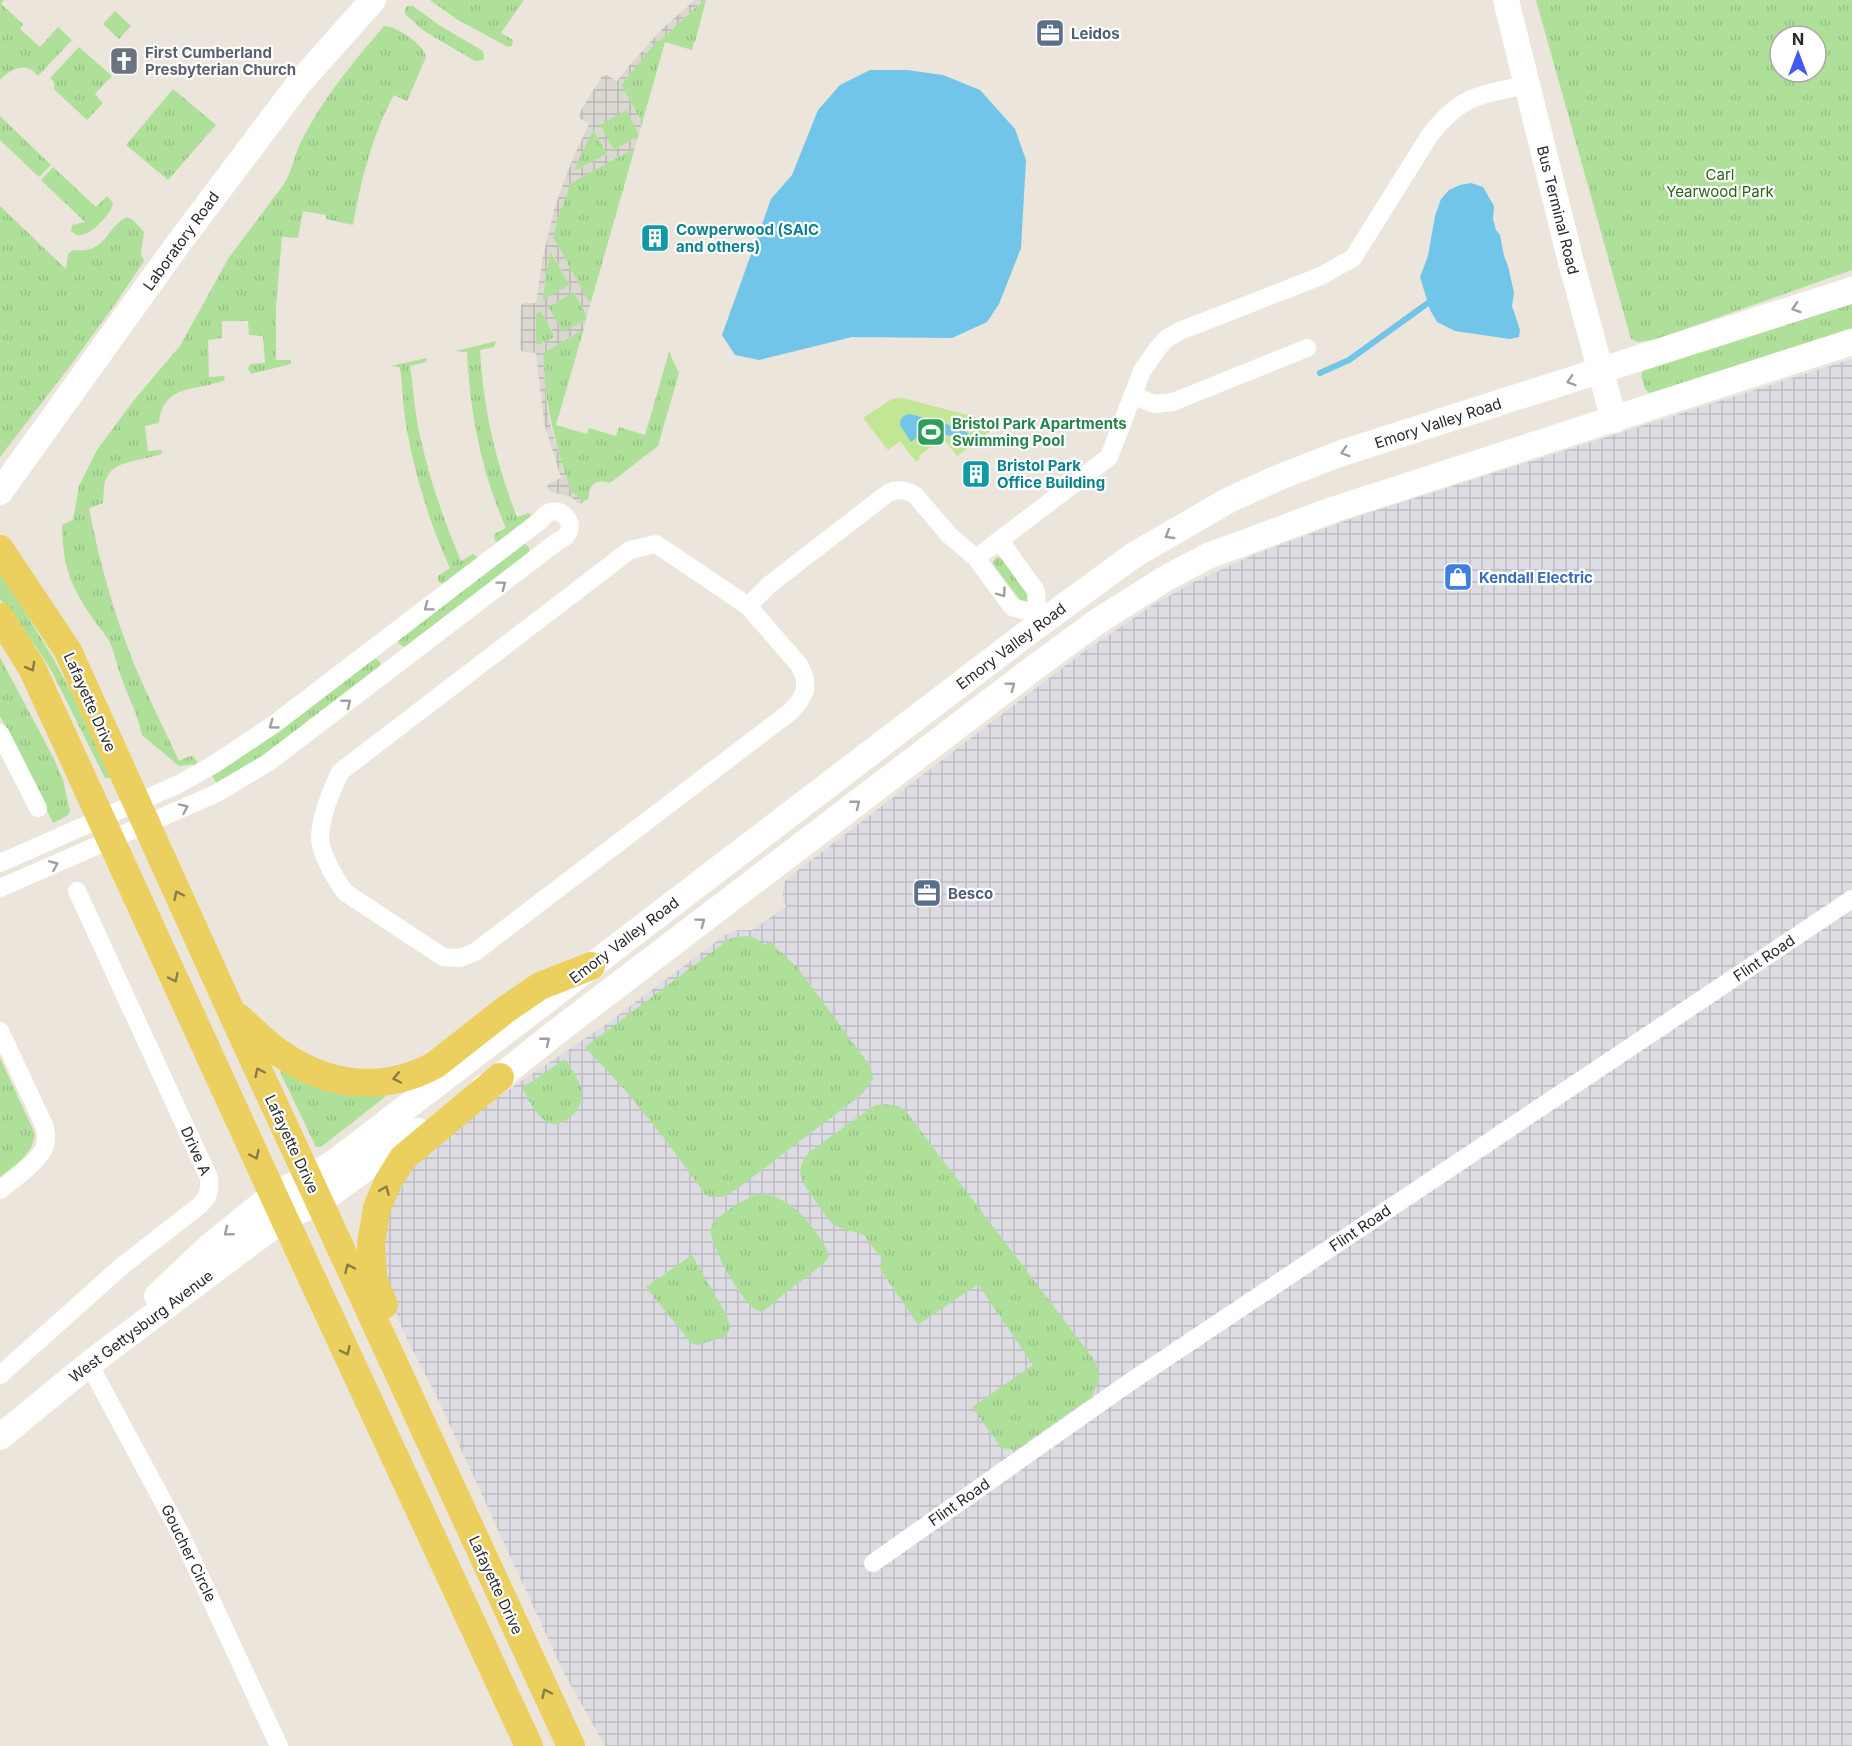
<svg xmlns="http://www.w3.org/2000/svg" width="1852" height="1746" font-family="Inter,sans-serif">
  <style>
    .industrial { fill: url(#industrial-grid) }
    .grass { fill: url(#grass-tufts); fill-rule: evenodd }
    .pitch { fill: #c1e795 }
    .plaza { fill: url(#plaza-grid); fill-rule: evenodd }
    .water { fill: #71c5e9 }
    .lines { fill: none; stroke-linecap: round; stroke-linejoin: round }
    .stream { stroke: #71c5e9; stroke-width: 6 }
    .street { stroke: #fff; stroke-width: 18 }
    .secondary { stroke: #fff; stroke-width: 26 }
    .primary { stroke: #ebd060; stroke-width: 28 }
    .oneway { stroke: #9f9f9f }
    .oneway2 { stroke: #8a7c44 }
    .labels { text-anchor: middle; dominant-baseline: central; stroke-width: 4.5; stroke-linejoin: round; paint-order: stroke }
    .service-label { font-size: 15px; font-weight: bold; fill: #4e5e75; stroke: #fff; text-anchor: start }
    .worship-label { font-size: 15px; font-weight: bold; fill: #5b616d; stroke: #fff; text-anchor: start }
    .park-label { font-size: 15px; fill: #28631c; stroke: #fff }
    .street-label { font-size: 15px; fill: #292929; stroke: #fff }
    .culture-label { font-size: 15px; font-weight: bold; fill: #0d838f; stroke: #fff; text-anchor: start }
    .leisure-label { font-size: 15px; font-weight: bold; fill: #27864d; stroke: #fff; text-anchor: start }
    .shop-label { font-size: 15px; font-weight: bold; fill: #366cbe; stroke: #fff; text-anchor: start }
  </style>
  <defs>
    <pattern id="industrial-grid" width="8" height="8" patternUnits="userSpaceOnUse" patternTransform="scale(1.5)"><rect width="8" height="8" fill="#dedce3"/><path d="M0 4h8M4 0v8" fill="none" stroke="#bebdc3"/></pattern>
    <pattern id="grass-tufts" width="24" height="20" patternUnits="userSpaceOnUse" patternTransform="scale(1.5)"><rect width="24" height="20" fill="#aee099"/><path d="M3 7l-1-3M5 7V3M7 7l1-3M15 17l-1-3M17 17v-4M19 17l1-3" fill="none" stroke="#96c084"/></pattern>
    <pattern id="plaza-grid" width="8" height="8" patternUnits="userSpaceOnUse" patternTransform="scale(1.5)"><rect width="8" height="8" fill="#dbd8d2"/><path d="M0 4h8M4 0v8" fill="none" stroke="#bcb9b4"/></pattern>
  </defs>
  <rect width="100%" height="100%" fill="#ebe5db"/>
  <!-- industrial -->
  <path class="industrial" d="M1852,359v1387h-1247l-42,-75 -126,-274 -33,-64 -17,-43 -7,-55 29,-68 43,-39 153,-103 120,-90 13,-5h14l34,-23 -3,-9v-9l2,-8 12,-10 285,-218 74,-50 36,-20 64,-29 100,-37z"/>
  <!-- grass -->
  <path class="grass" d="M0,0h4l-3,4 22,20 -3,5 20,18 18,-20 14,13 -34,36c-11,-15 -28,-7 -38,4z
    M430,0h94l-23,33 12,7 -1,6 -4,1 -50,-27z
    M704,0h2l-11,42h-1l-2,8 -27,-8 -22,78 -3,-1 -19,-34 29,-36z
    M1536,0h316v270l-195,69 -19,3 -7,-3zM1780,36h36v36h-36z
    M408,6h5l26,19 44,26 1,5 -1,4 -8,1 -51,-30 -19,-17v-6z
    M115,11l16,15 -12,13 -16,-15z
    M384,26c12,0 40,18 42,31l-19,44 -13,-6c-22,40 -33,86 -41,130l-27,-6v-4l-23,-4 -5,27 -16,-1 -6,70v53h15v4l-40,10 -3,-5 2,-5 15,-1 -2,-27 -14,-1 -1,-14h-26v17l-14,2 1,37 15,-1 1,4c-28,12 -61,2 -66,43l-14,3 3,25 13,-1 2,3c-21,10 -56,4 -59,35 -1,5 0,10 -1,15l-14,5c10,53 25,106 45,156 14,33 30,65 45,97l11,-5 4,1 3,4 -1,6 -3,-3 -14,2 -37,-31c-4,-21 -15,-40 -22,-61 -4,-11 -6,-25 -12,-35 -5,-8 -12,-15 -17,-23 -22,-33 -28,-51 -29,-91l11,-5 6,-34 18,-36 37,-50 46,-54 48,-87 56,-75c9,-15 11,-32 20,-48 21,-40 50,-75 80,-110z
    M79,47l33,29 -17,18 8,9 -16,17 -33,-31v-7l-4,-4z
    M173,89l43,36 -48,55 -42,-35z
    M626,110l13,24 -1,3 -24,13 -15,-25z
    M0,116l51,49 -12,12 -39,-37z
    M593,129l14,25 -34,18z
    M631,150l3,1 -43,151 -3,-1 -35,-64 7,-28 11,-26z
    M53,167l43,40 11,-11 6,7c0,9 -23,34 -34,32 -3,0 -5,-2 -8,-4l1,-6 13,-3 -44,-42z
    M0,206l66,63 2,-15 5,-4c34,4 32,-22 54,-33l6,3 11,12 -3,22 3,7 -28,42 -49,67 -67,87z
    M550,251l20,34 -28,16z
    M574,292l13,24 -1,4 -23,13 -15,-26z
    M1852,304v24l-193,62 -10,3 -4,-4 -4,-13 2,-5z
    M541,311l14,26 -14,7 -5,1v-32z
    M580,331l3,1 -27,93 31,9 2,-6 27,8 3,-9 26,8 24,-83 10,21 -21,73 -48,37c-13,-4 -21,0 -21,14l-2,3h-3l-13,-8c-15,-47 -27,-89 -28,-139z
    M496,341l-2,6 -14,3c3,59 16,113 37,167l12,-4 3,3 -33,26 -4,-1 -1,-7 12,-6c-25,-56 -36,-116 -39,-176l-11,-1z
    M427,358l-1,4 -16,4c3,18 4,37 7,55 9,48 25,95 44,140l12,-7 4,3v3l-34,24 -5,-3v-5l12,-8c-20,-43 -34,-90 -43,-137 -4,-21 -4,-43 -7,-64l-10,-1z
    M525,544l4,3v6l-124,94 -6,-3 -1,-3 123,-96z
    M997,557l4,1 30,38 -2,6 -8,-1 -25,-33 -3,-6z
    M0,571l53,87 20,38 38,82h-6l-53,-106 -17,-27 -35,-46z
    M0,657l55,104 8,19 7,32 -3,4 -14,7 -20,-43 -33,-64z
    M375,658l5,4v5l-120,91 -43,26 -6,-10z
    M746,936l9,2 10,7 4,-4 28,26 74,100 2,12 -11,15 -125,95 -15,8h-13l-4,-3 -41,-56 -40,-49 -39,-42 143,-107 7,-3z
    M0,1058l35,76c-2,20 -20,31 -35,43z
    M565,1059c7,10 15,22 17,34 2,15 -19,38 -35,29 -11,-7 -19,-23 -25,-34z
    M281,1071l103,24 1,2 -64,50h-5l-35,-73z
    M885,1104l12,2 7,3 191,252 4,14 -1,7 -6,15 -76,53 -14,-2 -2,-2 -28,-39 61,-42 -55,-81 -60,41 -40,-59 6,-4 -20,-27c-9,-4 -22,-5 -31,-11 -5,-3 -10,-13 -14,-18 -14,-20 -30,-35 -7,-56l57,-41 7,-4z
    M759,1194c31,0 56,33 69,58v6l-4,5c-16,14 -35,26 -51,40 -3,3 -7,7 -11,8 -15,4 -54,-68 -51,-83 3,-12 36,-31 48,-34z
    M692,1255l35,61 3,12 -4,8 -29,9 -6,-2 -45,-56z"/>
  <!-- pitch -->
  <path class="pitch" d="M902,398l89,23 6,5 -40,30 -14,-18 -24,18 1,3 -4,3 -16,-21 -12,9 -25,-32 29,-19z"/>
  <!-- plaza -->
  <path class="plaza" d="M695,0h9l-54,49 -29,36 19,34 3,1 -4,14 -13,-24 -26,15 14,25 24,-13 -4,14 -3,-1 -60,33 -15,41 -3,13 35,64 3,1 -4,14 -13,-24 -26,15 15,25 23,-12 -3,12 -3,-1 -37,22 4,54 4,21 20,64 13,8h3l-7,4 -9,-7 -19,-5 -5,-4 1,-4 13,-6 -17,-55 -8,-70 -12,-1 -4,-2 1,-45 3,-2h12l7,-47 12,-50 18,-48 16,-34 -10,-6 1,-6 22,-36 5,-1 10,6 11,-14 35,-39zM594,130l13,24 -33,18 10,-24zM551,251l19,34 -28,15 5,-32zM541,311l14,25 -13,8 -6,1v-32z"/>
  <!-- water -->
  <path class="water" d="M870,70h37l36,5 37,15 35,39 11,31 -5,88 -22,56 -12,18 -35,16 -100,-1 -93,23 -24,-5 -13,-20 49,-136 21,-24 26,-65 22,-25z
    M1471,183l12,4 11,19 -1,13 3,11 4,5 4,21 4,10 6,27 -2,13 8,24 -1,7 -9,2 -55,-8 -18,-9 -7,-12 -10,-33 8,-21 7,-40 6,-17 8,-9 11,-5z
    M910,414l54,15 5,6 -9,7 -3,-4 -30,-9 -16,13 -11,-17c0,-7 3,-10 10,-11z"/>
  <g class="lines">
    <!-- stream -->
    <path class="stream" d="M1320,373l29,-13 79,-57"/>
    <!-- street -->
    <path class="street" d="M1133,395l21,9 19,-2 134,-54
      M976,558l133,-101 33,-86 16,-23 9,-10 13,-7 141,-55 32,-18 77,-123c31,-40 49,-40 97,-50
      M748,606l52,60 5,13v12l-6,11 -9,10 -315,240 -15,6 -17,-1 -97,-64c-10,-12 -25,-39 -26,-54 0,-22 11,-47 20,-67l290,-222 26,-6 92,62 21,-21 119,-92c11,-5 19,-3 28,3l33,39 27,23 36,49 25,7 -1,-23 -36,-50
      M0,733l38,75
      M0,863l179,-79 34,-19 60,-40 268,-205c16,-25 45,10 17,21l-289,221 -54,32 -215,94
      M0,1031l45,96c1,7 2,13 0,19 -5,15 -33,34 -45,44
      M89,1364l91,169 99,213
      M0,1375l122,-109 77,-60 8,-9 2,-8v-11l-132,-287
      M873,1563l257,-181 722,-483"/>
    <!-- secondary -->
    <path class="secondary" d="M1506,0l65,262 43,158
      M0,492l178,-248 122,-162 73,-82
      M483,1088l17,-11 59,-47 475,-362 64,-47 70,-44 40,-21 127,-47 517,-167
      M157,1296l54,-51 62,-50 35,-17 24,-14 694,-530 108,-79 95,-55 51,-23 59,-23 513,-164
      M0,1437l89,-73 195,-146 35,-16 99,-71"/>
    <!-- primary -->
    <path class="primary" d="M0,549l68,102 163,360 340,735
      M0,617l32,51 252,550 245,528
      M238,1017c14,12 28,27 43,37 48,33 102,39 154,11l70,-55 35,-24 51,-20
      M384,1305l-11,-28 -2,-34 6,-35 11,-26 15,-24 97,-81"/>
  </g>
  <!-- one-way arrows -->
  <defs><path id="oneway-chevron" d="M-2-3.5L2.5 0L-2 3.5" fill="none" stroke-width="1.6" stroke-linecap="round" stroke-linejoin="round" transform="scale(1.5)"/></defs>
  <g class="oneway">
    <use href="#oneway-chevron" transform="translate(1796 308) rotate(162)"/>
    <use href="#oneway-chevron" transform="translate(1571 381) rotate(162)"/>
    <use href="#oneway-chevron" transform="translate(1345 452) rotate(162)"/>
    <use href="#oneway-chevron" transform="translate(1169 535) rotate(150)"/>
    <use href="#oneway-chevron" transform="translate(502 585) rotate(-37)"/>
    <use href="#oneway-chevron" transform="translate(1002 593) rotate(54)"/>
    <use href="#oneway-chevron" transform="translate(428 607) rotate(143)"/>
    <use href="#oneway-chevron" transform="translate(1011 686) rotate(-37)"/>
    <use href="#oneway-chevron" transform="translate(347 703) rotate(-39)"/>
    <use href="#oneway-chevron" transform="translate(273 725) rotate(144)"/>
    <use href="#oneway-chevron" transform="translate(856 804) rotate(-38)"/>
    <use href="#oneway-chevron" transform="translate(184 808) rotate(-24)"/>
    <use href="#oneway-chevron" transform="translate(54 865) rotate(-23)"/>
    <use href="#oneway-chevron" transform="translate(701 922) rotate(-37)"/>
    <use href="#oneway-chevron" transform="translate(546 1041) rotate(-39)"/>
    <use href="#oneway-chevron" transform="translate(228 1232) rotate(141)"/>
  </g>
  <g class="oneway2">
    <use href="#oneway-chevron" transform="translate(31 667) rotate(61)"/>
    <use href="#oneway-chevron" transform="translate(178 895) rotate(-115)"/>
    <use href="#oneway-chevron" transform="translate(174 978) rotate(65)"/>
    <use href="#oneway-chevron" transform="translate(259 1072) rotate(-115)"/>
    <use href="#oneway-chevron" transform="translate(397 1078) rotate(168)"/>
    <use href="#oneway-chevron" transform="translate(255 1155) rotate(65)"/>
    <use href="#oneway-chevron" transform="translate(385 1190) rotate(-67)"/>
    <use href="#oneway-chevron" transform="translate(349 1268) rotate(-115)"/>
    <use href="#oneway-chevron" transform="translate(346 1351) rotate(65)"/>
    <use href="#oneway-chevron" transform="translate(546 1693) rotate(-115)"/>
  </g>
  <!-- icons -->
  <defs>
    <g id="office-square" transform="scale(1.5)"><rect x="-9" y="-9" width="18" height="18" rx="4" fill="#5c6f8a" stroke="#fff"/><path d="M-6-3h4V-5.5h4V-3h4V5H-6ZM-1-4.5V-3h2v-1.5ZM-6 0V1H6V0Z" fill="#fff"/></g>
    <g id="church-square" transform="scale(1.5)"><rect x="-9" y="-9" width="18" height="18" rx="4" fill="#6b7280" stroke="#fff"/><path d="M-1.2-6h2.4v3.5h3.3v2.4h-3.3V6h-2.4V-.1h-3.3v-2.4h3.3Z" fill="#fff"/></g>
    <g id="building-square" transform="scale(1.5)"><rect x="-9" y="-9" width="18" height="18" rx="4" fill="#0f9aa8" stroke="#fff"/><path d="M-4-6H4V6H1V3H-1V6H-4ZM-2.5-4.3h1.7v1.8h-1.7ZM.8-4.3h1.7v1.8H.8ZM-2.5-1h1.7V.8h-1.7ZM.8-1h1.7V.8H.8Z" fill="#fff"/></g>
    <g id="stadium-square" transform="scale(1.5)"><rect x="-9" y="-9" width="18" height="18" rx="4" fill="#2e9e5b" stroke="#fff"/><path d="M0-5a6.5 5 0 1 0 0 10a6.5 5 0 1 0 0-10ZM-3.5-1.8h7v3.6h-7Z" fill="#fff"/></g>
    <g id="shop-square" transform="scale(1.5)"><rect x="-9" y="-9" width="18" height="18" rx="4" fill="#3f7fe0" stroke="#fff"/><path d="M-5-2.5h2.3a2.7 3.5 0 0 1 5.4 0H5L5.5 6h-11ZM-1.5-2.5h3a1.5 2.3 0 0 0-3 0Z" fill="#fff"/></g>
  </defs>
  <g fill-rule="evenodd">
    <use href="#office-square" x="1050" y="33"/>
    <use href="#church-square" x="124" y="61"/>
    <use href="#building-square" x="655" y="238"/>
    <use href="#stadium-square" x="931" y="432"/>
    <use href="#building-square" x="976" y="474"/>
    <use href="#shop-square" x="1458" y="577"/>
    <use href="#office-square" x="927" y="893"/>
  </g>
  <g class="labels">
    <!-- service labels -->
    <g class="service-label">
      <text x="1071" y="33">Leidos</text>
      <text x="948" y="893">Besco</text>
    </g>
    <!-- worship labels -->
    <g class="worship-label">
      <text x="145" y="52">First Cumberland<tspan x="145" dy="17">Presbyterian Church</tspan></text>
    </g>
    <!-- park labels -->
    <g class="park-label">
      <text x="1720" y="174">Carl<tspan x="1720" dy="17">Yearwood Park</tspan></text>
    </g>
    <!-- street labels -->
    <g class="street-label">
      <text transform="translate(1558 210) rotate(76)">Bus Terminal Road</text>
      <text transform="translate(181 241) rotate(-54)">Laboratory Road</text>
      <text transform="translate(1438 423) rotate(-18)">Emory Valley Road</text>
      <text transform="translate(1011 646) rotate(-37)">Emory Valley Road</text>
      <text transform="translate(90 702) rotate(66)">Lafayette Drive</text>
      <text transform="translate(624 940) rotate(-37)">Emory Valley Road</text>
      <text transform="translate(1764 958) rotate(-34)">Flint Road</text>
      <text transform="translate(292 1144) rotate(65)">Lafayette Drive</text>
      <text transform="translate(196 1151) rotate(66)">Drive A</text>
      <text transform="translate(1360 1228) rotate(-34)">Flint Road</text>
      <text transform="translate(141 1326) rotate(-37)">West Gettysburg Avenue</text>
      <text transform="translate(959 1502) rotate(-35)">Flint Road</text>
      <text transform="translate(189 1553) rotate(64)">Goucher Circle</text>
      <text transform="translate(496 1585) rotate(65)">Lafayette Drive</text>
    </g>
    <!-- culture labels -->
    <g class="culture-label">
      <text x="676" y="229">Cowperwood (SAIC<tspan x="676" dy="17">and others)</tspan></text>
      <text x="997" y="465">Bristol Park<tspan x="997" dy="17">Office Building</tspan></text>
    </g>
    <!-- leisure labels -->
    <g class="leisure-label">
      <text x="952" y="423">Bristol Park Apartments<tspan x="952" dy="17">Swimming Pool</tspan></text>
    </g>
    <!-- shop labels -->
    <g class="shop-label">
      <text x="1479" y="577">Kendall Electric</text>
    </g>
  </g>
  <!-- north arrow -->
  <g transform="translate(1798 54)"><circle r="28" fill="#ffffff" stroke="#a9a9a9" stroke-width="1.5"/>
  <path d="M0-4.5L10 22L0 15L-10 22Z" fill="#405af3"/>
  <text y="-9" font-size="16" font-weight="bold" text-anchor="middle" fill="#292929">N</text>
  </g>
</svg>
